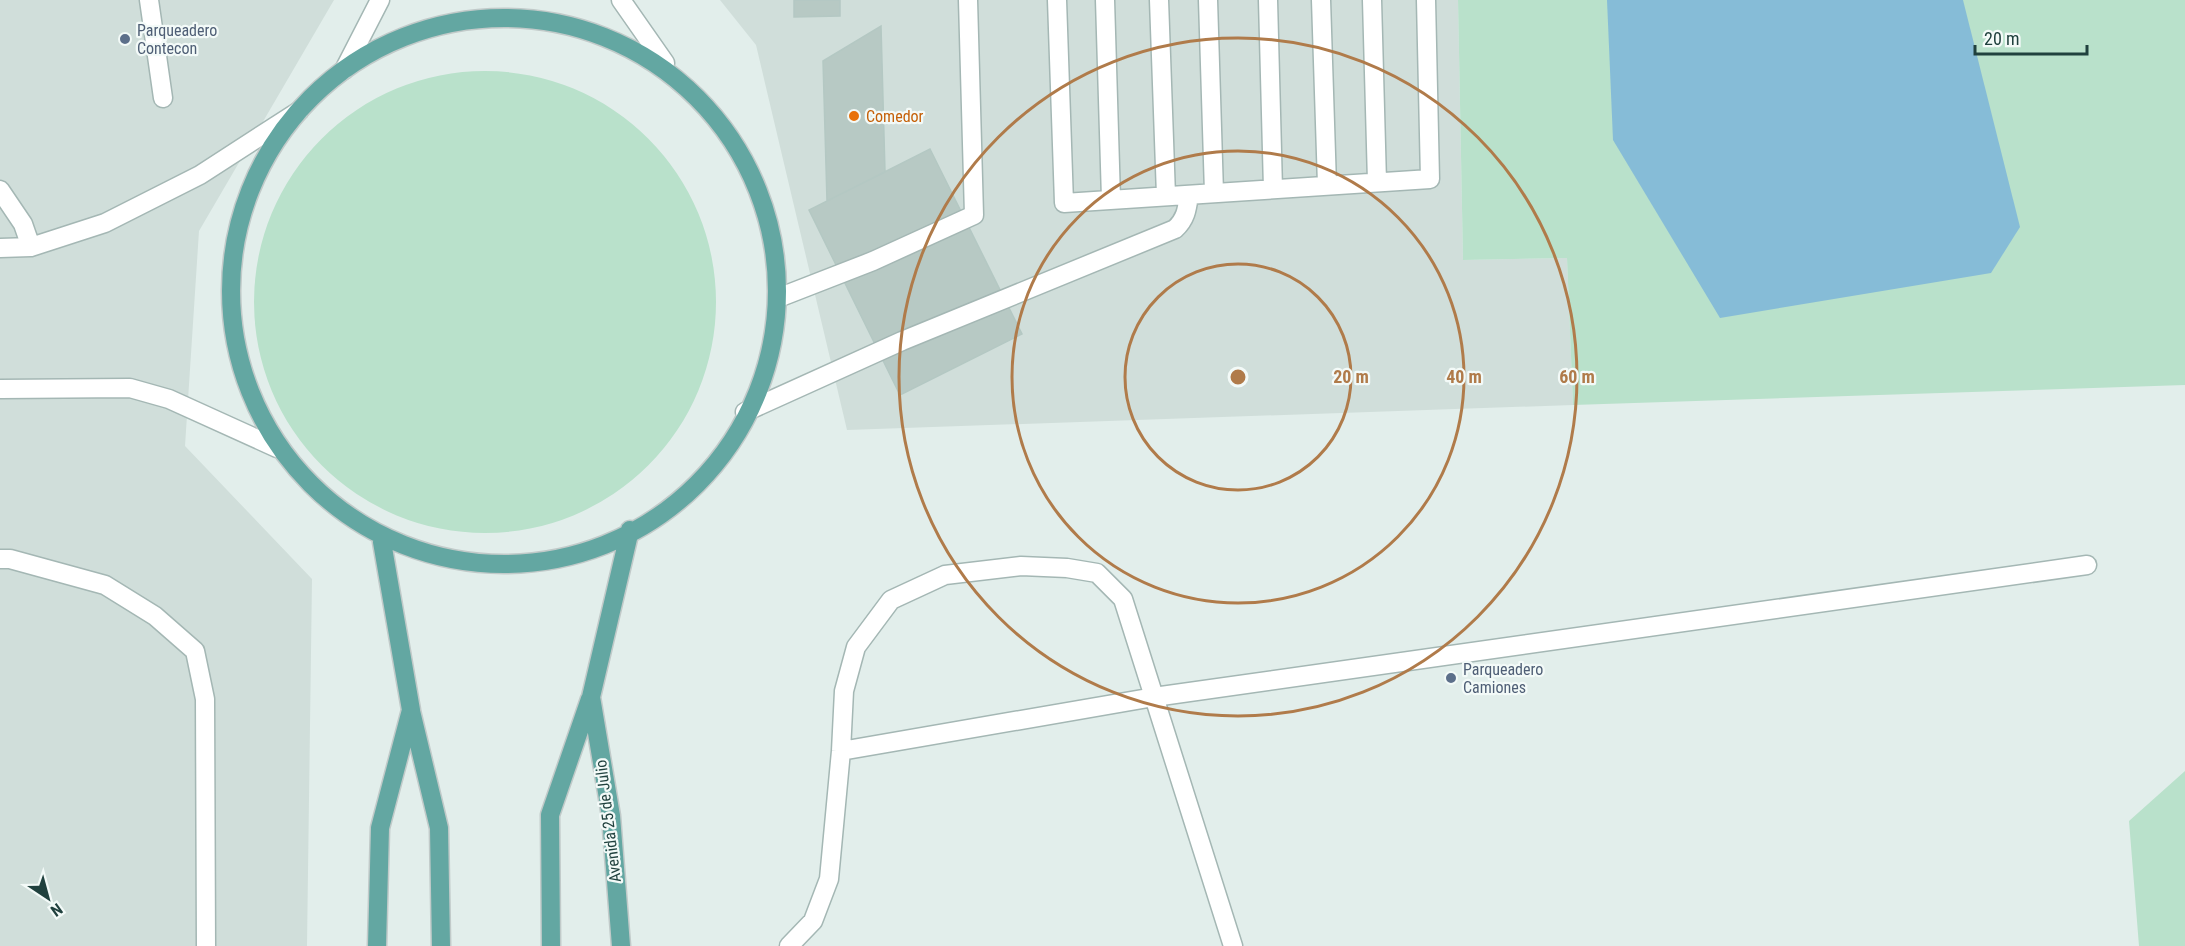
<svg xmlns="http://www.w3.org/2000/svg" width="2185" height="946" font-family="'Roboto Condensed',sans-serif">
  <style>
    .built { fill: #d0deda }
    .green { fill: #b9e1cb }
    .water { fill: #86bcd7 }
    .building { fill: #b7c9c4; stroke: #b4c8c3; stroke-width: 1.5 }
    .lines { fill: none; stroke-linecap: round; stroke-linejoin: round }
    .service-casing { stroke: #a4b7b4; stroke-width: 21 }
    .primary-casing { stroke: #c1cac9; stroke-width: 21 }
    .service { stroke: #fff; stroke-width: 18 }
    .primary { stroke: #63a7a2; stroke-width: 18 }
    .ring { fill: none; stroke: #b07b4a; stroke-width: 3 }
    .service-dot { fill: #5c6f8a; stroke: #f3faf8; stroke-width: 2 }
    .food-dot { fill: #e8710a; stroke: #f3faf8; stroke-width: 2 }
    .labels { text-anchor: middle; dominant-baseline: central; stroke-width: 4.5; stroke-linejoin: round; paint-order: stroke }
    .service-label { font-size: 16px; fill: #4e5e75; stroke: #f3faf8; text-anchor: start }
    .food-label { font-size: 16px; fill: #c56008; stroke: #f3faf8; text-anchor: start }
    .street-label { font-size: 16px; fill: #20413e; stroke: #f3faf8 }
    .centre { fill: #b07b4a; stroke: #f3faf8; stroke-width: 3 }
    .ring-label { font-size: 18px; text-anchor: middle; font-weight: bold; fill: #b07b4a; stroke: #f3faf8; stroke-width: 4.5; stroke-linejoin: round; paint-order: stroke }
  </style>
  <rect width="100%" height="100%" fill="#e2eeeb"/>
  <!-- built -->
  <path class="built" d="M0,0h334l-135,231 -14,215 127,133 -5,367h-307z
    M720,0h738l5,260 104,-2 6,147 -726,25 -91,-385z"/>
  <!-- green -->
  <path class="green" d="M1458,0h727v385l-612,20 -6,-147 -104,2z
    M254 302a231 231 0 1 1 462 0a231 231 0 1 1-462 0Z
    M2185,771v175h-46l-10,-125z"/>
  <!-- water -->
  <path class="water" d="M1607,0h356l57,227 -29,46 -271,45 -107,-178z"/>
  <!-- building -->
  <path class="building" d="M794,0h46v16l-46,1z
    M881,26l4,146 -58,29 -4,-140z
    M930,149l92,185 -122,61 -91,-185z"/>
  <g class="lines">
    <!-- service casing -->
    <g class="service-casing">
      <path id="service" d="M149,0l14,98
        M621,0l44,63
        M1057,0l7,203 366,-24 -4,-179
        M1105,0l6,199
        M1159,0l7,196
        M1208,0l6,193
        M1268,0l5,189
        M1321,0l6,185
        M1372,0l5,182
        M344,70l36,-70
        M0,190l23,34 8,23
        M0,248l31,-1 74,-24 95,-48 99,-64
        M778,298l95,-37 101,-46 -6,-215
        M0,389l130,-1 39,11 108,49
        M745,412l157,-71 273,-112c11,-10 12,-20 14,-34
        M0,559h10l95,26 50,31 40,35 10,48 1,247
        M841,751l313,-54 933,-132
        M789,946l24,-25 16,-42 12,-128 3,-60 12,-44 35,-47 54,-25 76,-9 46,2 30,5 26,26 110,347"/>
    </g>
    <!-- primary casing -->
    <g class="primary-casing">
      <path id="primary" d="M231 291a273 273 0 1 1 546 0a273 273 0 1 1-546 0Z
        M411,711l28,117 2,118
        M377,946l3,-118 31,-118 -29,-168
        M551,946l-1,-131 40,-116
        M621,946l-10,-130 -20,-119 39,-167"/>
    </g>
    <!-- service -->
    <use href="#service" class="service"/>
    <!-- primary -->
    <use href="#primary" class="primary"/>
  </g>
  <!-- distance rings -->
  <g class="ring">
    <circle cx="1238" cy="377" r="113"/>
    <circle cx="1238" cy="377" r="226"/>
    <circle cx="1238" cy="377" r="339"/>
  </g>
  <!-- markers -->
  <g class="service-dot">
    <circle cx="125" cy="39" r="6"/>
    <circle cx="1451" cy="678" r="6"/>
  </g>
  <circle class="food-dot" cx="854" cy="116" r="6"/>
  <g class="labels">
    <!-- service labels -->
    <g class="service-label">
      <text x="137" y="30">Parqueadero<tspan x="137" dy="18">Contecon</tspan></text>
      <text x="1463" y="669">Parqueadero<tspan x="1463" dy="18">Camiones</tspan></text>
    </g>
    <!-- food labels -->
    <g class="food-label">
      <text x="866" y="116">Comedor</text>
    </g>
    <!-- street labels -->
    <g class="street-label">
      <text transform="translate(608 821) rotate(-97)">Avenida 25 de Julio</text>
    </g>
  </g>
  <circle cx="1238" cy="377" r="9" class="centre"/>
  <g class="ring-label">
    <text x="1351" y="383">20 m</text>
    <text x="1464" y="383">40 m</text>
    <text x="1577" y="383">60 m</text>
  </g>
  <!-- north arrow -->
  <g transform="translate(48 898) rotate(144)" stroke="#f3faf8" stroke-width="4.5" paint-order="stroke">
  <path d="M0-4.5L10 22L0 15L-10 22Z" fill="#20413e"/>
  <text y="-9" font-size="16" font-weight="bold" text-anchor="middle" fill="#20413e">N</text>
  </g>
  <!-- scale -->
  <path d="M1975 45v9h112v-9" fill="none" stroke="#20413e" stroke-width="3"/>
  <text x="1984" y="45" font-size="18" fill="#20413e" stroke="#f3faf8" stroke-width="4.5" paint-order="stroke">20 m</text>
</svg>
